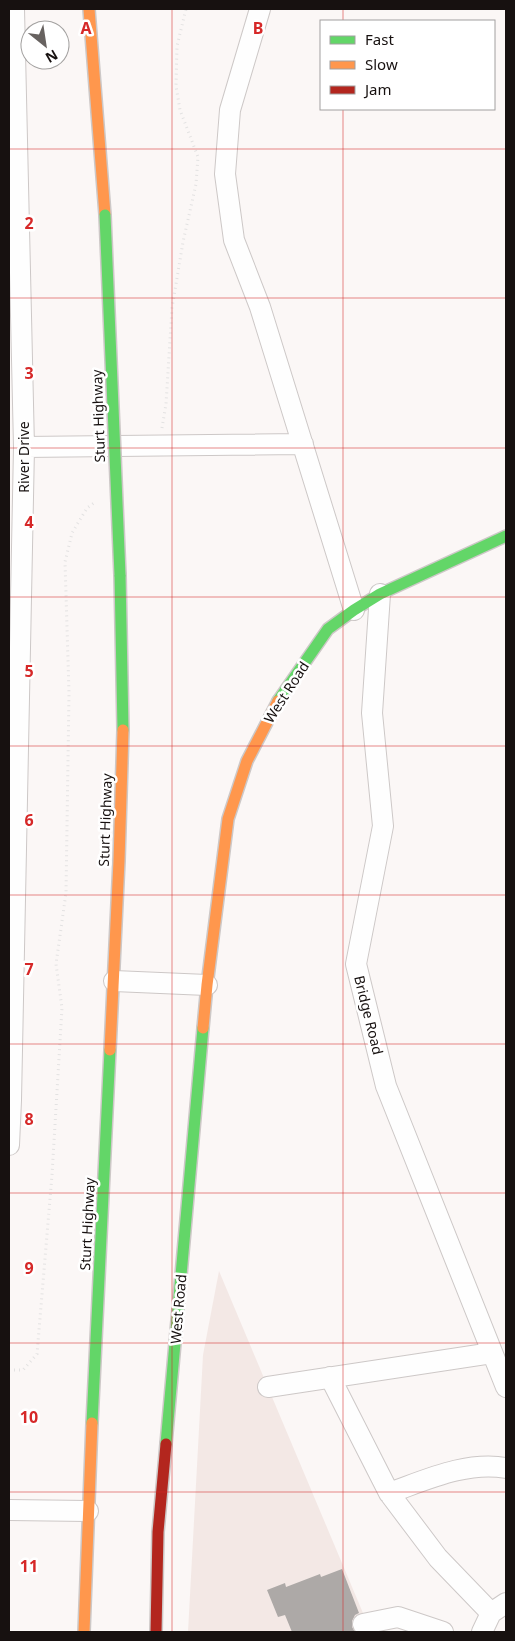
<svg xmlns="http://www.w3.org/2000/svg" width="515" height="1641" font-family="'Noto Sans',sans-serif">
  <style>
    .built { fill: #f3e8e5 }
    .building { fill: #ada9a7 }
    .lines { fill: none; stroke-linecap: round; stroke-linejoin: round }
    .street-casing { stroke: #cdc8c7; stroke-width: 22 }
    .fast-casing { stroke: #cdc8c7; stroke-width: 14 }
    .slow-casing { stroke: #cdc8c7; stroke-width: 14 }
    .jam-casing { stroke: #cdc8c7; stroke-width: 14 }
    .path { stroke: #e3e2e2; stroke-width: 3; stroke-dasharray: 1 4; stroke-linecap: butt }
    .street { stroke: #fefefe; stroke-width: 20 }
    .fast { stroke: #63d668; stroke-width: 11 }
    .slow { stroke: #ff974d; stroke-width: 11 }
    .jam { stroke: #b3261e; stroke-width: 11 }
    .fast-bridge-casing { stroke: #cdc8c7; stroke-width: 14; stroke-linecap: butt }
    .fast-bridge { stroke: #63d668; stroke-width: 11 }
    .grid { fill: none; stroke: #d62828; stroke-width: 1; stroke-opacity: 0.55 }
    .labels { text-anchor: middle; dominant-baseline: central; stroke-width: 5; stroke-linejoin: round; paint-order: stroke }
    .street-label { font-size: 14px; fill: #171110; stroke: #fff }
    .grid-label { font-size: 16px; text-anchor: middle; font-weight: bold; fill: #d62828; stroke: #fff; stroke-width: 5; stroke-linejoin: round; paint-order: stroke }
  </style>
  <rect width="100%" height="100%" fill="#fbf7f6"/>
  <!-- built -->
  <path class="built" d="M219,1271l152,361h-183l15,-277z"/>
  <!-- building -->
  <path class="building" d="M342,1569l17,44 -4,2 -3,6v6l3,5h-63l-7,-17 -7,2 -11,-27 18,-7 1,4 34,-13 1,3z"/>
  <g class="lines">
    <!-- street casing -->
    <g class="street-casing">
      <path id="street" d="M260,9l-30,101 -5,64 9,66 26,67 94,303
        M24,447l279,-3
        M380,594l-8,119 11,113 -27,138 30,122 120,301
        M114,981l93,4
        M9,1145l2,-45 13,-653 -10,-438
        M330,1377l59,116 49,65 53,55
        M268,1387l224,-34
        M389,1493c37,-13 77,-32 117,-25
        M9,1510l79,1
        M363,1624l35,-7 45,15
        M482,1632l9,-19 15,-10"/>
    </g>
    <!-- fast casing -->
    <g class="fast-casing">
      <path id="fast" d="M120,575l3,155
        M278,701l50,-72 26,-19 26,-16 126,-58
        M92,1423l18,-373
        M166,1444l37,-416"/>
    </g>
    <!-- slow casing -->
    <g class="slow-casing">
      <path id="slow" d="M89,9l16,206
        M203,1028l4,-43 21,-166 19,-58 31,-60
        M110,1050l9,-189 4,-131
        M84,1632l8,-209"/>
    </g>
    <!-- jam casing -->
    <g class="jam-casing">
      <path id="jam" d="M156,1632l2,-100 8,-88"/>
    </g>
    <!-- path -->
    <path class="path" d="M162,428l4,-24 6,-96 11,-66 13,-58 2,-27 -18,-47 -4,-24 1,-40 9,-37
      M9,1370h14l14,-16 15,-179 10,-167 -6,-44 10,-71 3,-200 -4,-131 7,-29 15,-25 7,-5"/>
    <!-- street -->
    <use href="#street" class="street"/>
    <!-- fast -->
    <use href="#fast" class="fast"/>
    <!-- slow -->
    <use href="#slow" class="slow"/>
    <!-- jam -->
    <use href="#jam" class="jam"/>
    <!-- fast-bridge casing -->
    <g class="fast-bridge-casing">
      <path id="fast-bridge" d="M105,215l15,360"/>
    </g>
    <!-- fast-bridge -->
    <use href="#fast-bridge" class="fast-bridge"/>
  </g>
  <!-- grid -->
  <path class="grid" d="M172,9v1623M343,9v12M343,109v1523M9,149h497M9,298h497M9,448h497M9,597h497M9,746h497M9,895h497M9,1044h497M9,1193h497M9,1343h497M9,1492h497"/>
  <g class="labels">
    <!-- street labels -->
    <g class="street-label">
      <text transform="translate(98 416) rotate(-92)">Sturt Highway</text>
      <text transform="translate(23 457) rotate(-90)">River Drive</text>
      <text transform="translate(286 692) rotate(-57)">West Road</text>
      <text transform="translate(105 820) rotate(-88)">Sturt Highway</text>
      <text transform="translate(369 1015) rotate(76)">Bridge Road</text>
      <text transform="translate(87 1224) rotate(-87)">Sturt Highway</text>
      <text transform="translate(178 1309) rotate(-85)">West Road</text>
    </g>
  </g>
  <g class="grid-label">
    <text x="86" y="34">A</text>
    <text x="258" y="34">B</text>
    <text x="29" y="229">2</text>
    <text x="29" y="379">3</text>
    <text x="29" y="528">4</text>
    <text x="29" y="677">5</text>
    <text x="29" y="826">6</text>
    <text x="29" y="975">7</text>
    <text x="29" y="1125">8</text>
    <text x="29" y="1274">9</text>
    <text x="29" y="1423">10</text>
    <text x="29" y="1572">11</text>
  </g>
  <!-- border -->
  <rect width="515" height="1641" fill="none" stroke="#171110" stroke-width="20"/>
  <!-- legend -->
  <rect x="320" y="20" width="175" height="90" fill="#ffffff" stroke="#a2a09f"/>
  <rect x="330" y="36" width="25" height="8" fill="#63d668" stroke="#a2a09f"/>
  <text x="365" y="45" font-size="15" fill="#171110">Fast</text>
  <rect x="330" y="61" width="25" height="8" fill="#ff974d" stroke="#a2a09f"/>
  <text x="365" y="70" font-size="15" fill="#171110">Slow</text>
  <rect x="330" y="86" width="25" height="8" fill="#b3261e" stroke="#a2a09f"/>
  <text x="365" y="95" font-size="15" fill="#171110">Jam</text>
  <!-- north arrow -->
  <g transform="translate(45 45) rotate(150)"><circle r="24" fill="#ffffff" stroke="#a2a09f"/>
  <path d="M0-4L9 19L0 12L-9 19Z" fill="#676260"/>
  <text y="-8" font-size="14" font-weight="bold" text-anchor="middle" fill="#171110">N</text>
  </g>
</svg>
